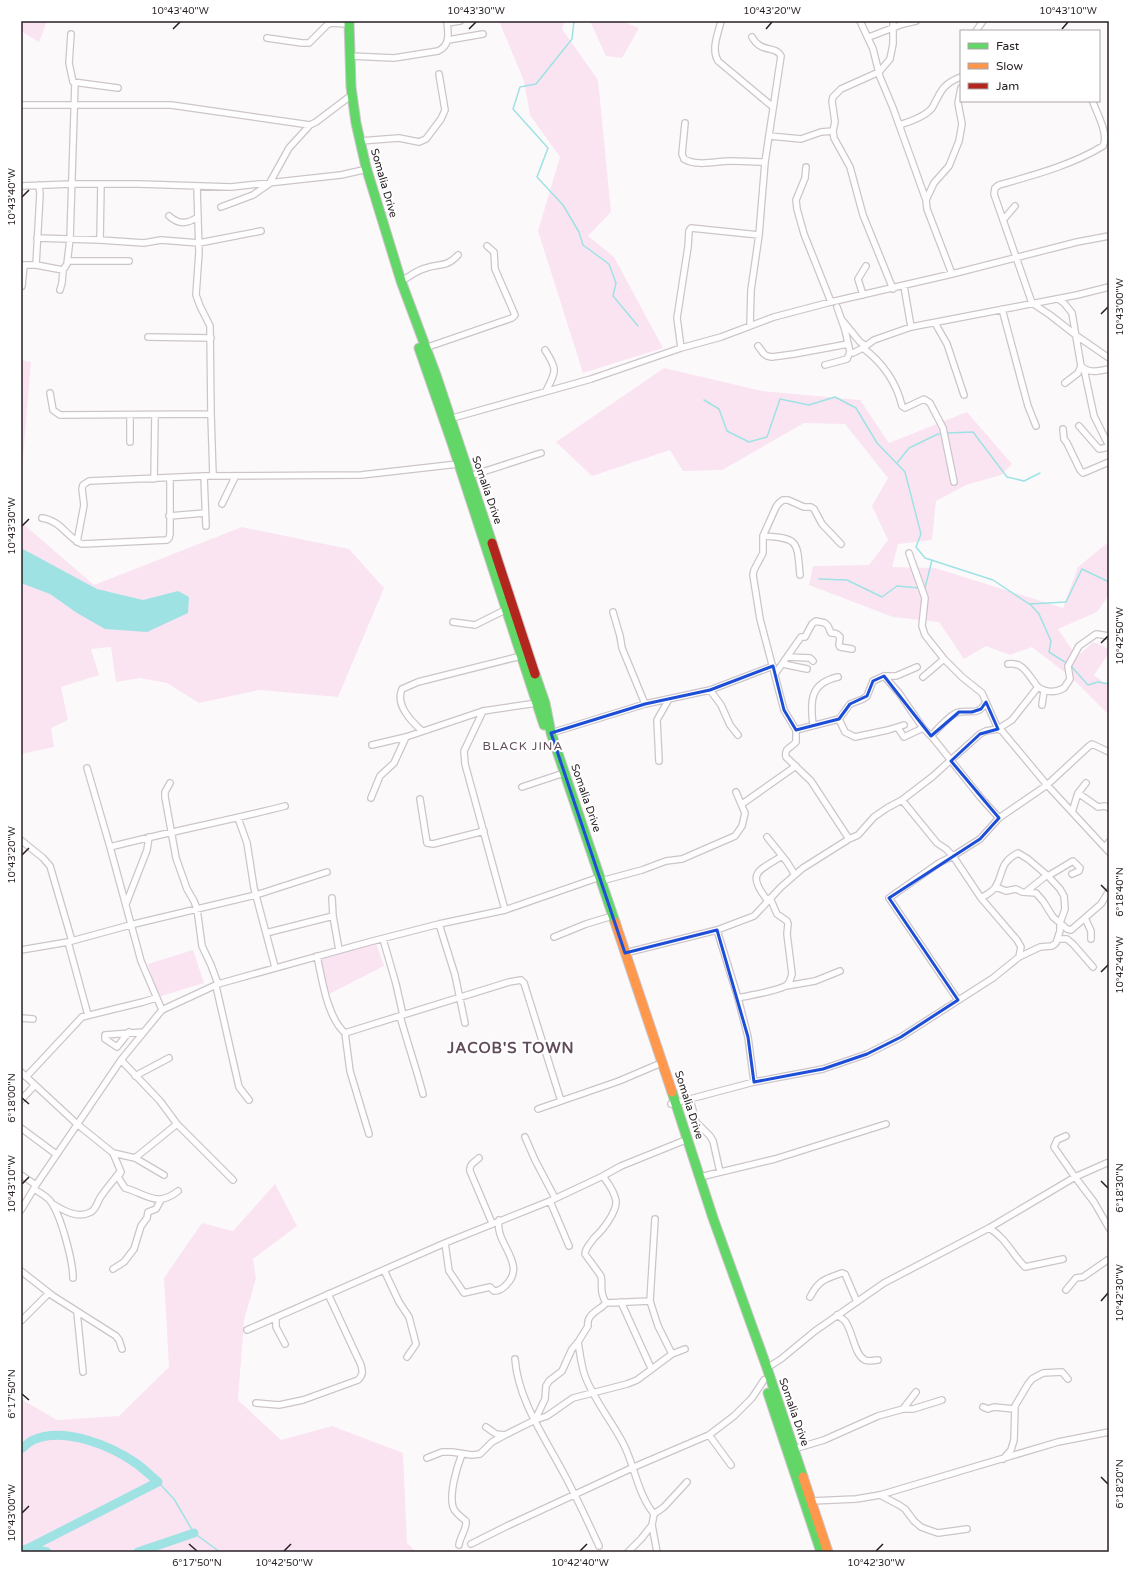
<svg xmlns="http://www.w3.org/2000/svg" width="1130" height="1573" font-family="'Varela Round',sans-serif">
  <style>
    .green { fill: #fae4f2 }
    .water { fill: #9ee2e4 }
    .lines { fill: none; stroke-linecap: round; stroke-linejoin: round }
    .stream { stroke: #9ee2e4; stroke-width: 1.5 }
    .river { stroke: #9ee2e4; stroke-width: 9 }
    .street-casing { stroke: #ccc5ca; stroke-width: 8 }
    .fast-casing { stroke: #ccc5ca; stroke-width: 11 }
    .slow-casing { stroke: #ccc5ca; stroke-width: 11 }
    .jam-casing { stroke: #ccc5ca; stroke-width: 11 }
    .street { stroke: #fffefe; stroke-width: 5.5 }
    .fast { stroke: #63d668; stroke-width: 9 }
    .slow { stroke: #ff974d; stroke-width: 9 }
    .jam { stroke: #b3261e; stroke-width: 9 }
    .marked { fill: none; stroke: #1d4ed8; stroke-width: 3; stroke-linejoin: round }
    .ticks { fill: none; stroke: #271f24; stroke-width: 1.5 }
    .labels { text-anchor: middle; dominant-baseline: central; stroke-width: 4; stroke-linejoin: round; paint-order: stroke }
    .street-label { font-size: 11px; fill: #271f24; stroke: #fff }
    .neighbourhood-label { font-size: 12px; letter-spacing: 1px; fill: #614c5a; stroke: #fff }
    .district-label { font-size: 15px; font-weight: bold; letter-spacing: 1px; fill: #614c5a; stroke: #fff }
    .neatline { fill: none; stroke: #271f24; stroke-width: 1.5 }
    .ticks-label { font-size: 10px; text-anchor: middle; fill: #271f24 }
  </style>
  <rect width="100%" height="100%" fill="#fcf9fb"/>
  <!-- green -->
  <path class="green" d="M21,21h26l-8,21 -18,-11z
    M499,21h65l-2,8 36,51 13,132 -23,24 26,21 49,91 -80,25 -45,-142 22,-74 -30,-42 -6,-34z
    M590,21h32l17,7 -17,30 -16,-2z
    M21,360l10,2 -10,120z
    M664,368l98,23 98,9 29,43 78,-31 45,52 -11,11 -35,10 -30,16 -4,39 -34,4 -6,23 43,1 128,40 15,-41 29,-24 2,4v48l-12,17 -39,17 19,28 16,-15 16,7v4l-15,22 15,12v28l-37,-37 -40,-31 -22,8 -24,-9 -22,13 -25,-37 -46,-5 -84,-32 4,-19 56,-1 19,-25 -16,-34 16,-28 -43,-54 -41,-1 -82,47 -39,1 -13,-21 -78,26 -36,-34z
    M21,522l73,63 148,-58 107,22 35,39 -46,109 -79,-7 -60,13 -32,-20 -27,-5 -24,4 -5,-35 -20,2 8,26 -38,12 7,33 -17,8 3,19 -33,7z
    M376,943l8,23 -55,28 -9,-34z
    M193,950l11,33 -46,14 -10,-33z
    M275,1184l22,42 -44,33 3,19 -12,42 -6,80 43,40 51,-14 71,27 4,90 9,9h-395v-153l36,21 62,-4 50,-49 -5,-89 38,-55 31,8z"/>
  <!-- water -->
  <path class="water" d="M21,548l76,41 46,11 35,-9 11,6 -1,16 -41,19 -42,-3 -28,-16 -27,-19 -29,-11z"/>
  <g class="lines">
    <!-- stream -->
    <path class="stream" d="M574,21l-2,18 -36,45 -16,3 -7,22 35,39 -11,29 26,28 16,27 4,13 26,19 7,19 -3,13 25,30
      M704,400l15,9 8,22 22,11 18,-5 13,-38 29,6 26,-8 21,11 21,35 28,29 16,62 -5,13 9,11 68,22 36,24 37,-2 16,-33 27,13
      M947,433l26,-1 34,45 17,4 16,-8
      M897,463l12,-15 29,-14h5
      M819,579l28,1 35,17 15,-11 22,2
      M923,588h2l7,-28
      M1030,604l9,10 12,27 -2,11 19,12
      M1071,666l17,19 10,-3 11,2
      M158,1482l16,17 20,34 26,19"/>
    <!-- river -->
    <path class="river" d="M21,1449c4,-3 8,-7 12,-9 31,-14 79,6 104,24 7,5 14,12 21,18l-129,66 -8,3
      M29,1548l18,4
      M138,1552l56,-19"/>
    <!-- street casing -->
    <g class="street-casing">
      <path id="street" d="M721,21c-3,13 -10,28 -3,40l55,46
        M860,21l13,28 7,28 13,31 33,92 1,9 25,65
        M893,21v23l-3,15 -11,13 -38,17 -8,8 -1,4 3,21 -2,9 1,7 16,29 13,48 30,74
        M447,23l13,-2
        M976,31l7,-10
        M71,34l-2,29 4,19 45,6
        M869,37l34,-13 13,-3
        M267,38l35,5h7l18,-18 4,-2 15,1
        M448,40l35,-6
        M350,56l44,2 44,-7c13,-6 10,-18 9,-30
        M1093,102c4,12 16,32 10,44 -31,19 -69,29 -104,39l-4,3 -1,6 38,109 18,12 27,21 32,22
        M21,105h150l139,20 6,-3 33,-25 4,-1
        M685,123l-3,31 2,5c14,8 32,2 47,2 11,0 23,1 34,1
        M899,125c10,-3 26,-8 33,-17 2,-3 4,-8 6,-11 5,-11 12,-16 23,-20
        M770,136l31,3 20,-7 12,-1
        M360,141l39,-3 20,4 7,-3 15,-20 4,-9 -6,-36
        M806,167l-1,11 -9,22 1,9 7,25 27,68
        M21,186l50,-2h68l92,3 110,-12 22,-5
        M197,187l2,65 -3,43 4,11 10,20 1,88 2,62
        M926,200l8,-17 15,-17 10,-25 3,-17 -4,-21 3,-15
        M221,207l32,-12 16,-11 20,-36 21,-23
        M169,216c10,9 18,8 29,1
        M1003,220l12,-14
        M37,238l63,2 44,3 17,-3 38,3 62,-12
        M100,240l1,-56
        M68,261h61
        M21,265h15l4,-71 -1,-9
        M36,265l27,5
        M401,281c8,-4 16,-11 25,-13 14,-5 20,0 32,-13
        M22,286l2,-21
        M904,286l7,41 166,-32 32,-8
        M60,290l2,-7 1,-13 4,-6 3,-25 5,-156
        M863,295l-5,-16 8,-13
        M1058,299l6,4 8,10 9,53c8,8 18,5 28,3
        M837,307l8,23 5,22 3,1 10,-5c20,15 33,33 39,58l3,2 19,-9 6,4 13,25 11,54
        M1002,309l26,97 8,20
        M842,320l18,22 6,4
        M935,323l12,21 17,51
        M750,326l1,-36 8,-55 6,-73 16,-106c-5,-11 -20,-2 -29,-19
        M148,337l63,1
        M758,346l6,8 3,2 5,1 22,-3 54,-10
        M425,348l87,-30 3,-3 -20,-46 -1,-17 -7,-6
        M681,348l-4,-30 11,-71 1,-16 2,-3 68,7
        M863,348l11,-8 37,-13
        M545,350c13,20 11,21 1,41
        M825,365l22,-6 3,-7
        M1084,369l10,47 15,30
        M1065,383l13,-10 3,-7
        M50,393l3,17 7,5 151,-1
        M130,415v27
        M449,419l142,-40 90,-31 40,-11 53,-20 57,-15 121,-28 125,-32 32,-6
        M1079,426l20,23 10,-2
        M1063,429l1,10 3,4 13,27 3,3 26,-11
        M204,476l2,50
        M470,476l71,-23
        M154,479l1,-64
        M222,504l13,-27
        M169,516l36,-3
        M42,518c20,3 24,19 40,26l85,-4 2,-2 1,-4v-55
        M763,536c36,2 34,5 37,39
        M77,542l7,-37 -2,-16 1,-4 6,-4 115,-5 157,-1 97,-11
        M841,544l-19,-20 -8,-15 -3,-2h-7l-16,-7h-5l-4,3 -3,4 -13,29v17l-9,17 -1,5 7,44 24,91 12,20v12c-5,6 -12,6 -10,15l25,24 38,58
        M909,553l16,45 -3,28 3,9 19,24
        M613,612l7,24 2,12 23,56
        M453,622l22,3 32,-16
        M788,657l22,1 3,3
        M783,664l24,5
        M775,674l26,-37h4l7,-13 4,-3 9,2 3,3 3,7c4,0 6,0 9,4l-1,8 1,2 12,2
        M884,676l15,17 24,35 10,10 48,60 18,20
        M923,677l21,-18 18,18 20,16 16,36 14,-9 26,-33c-9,-10 -14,-26 -30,-23
        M1038,687c9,6 17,6 26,1l6,-9 -2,-13 11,-20 17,-12 13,2
        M710,690l11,15 9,20 8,10
        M1042,705l2,-14
        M483,711l-19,40 1,13 40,146
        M839,719l6,13 10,5 33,-7 16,-5
        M813,725c-3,-24 -3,-42 25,-48
        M898,728l6,9 19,-9
        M796,730l43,-11 11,-15 13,-5 4,-3 6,-15 11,-5h12l21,-9
        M422,731c-11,-10 -27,-26 -20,-42l16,-7 103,-26
        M551,733l94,-29 65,-14 63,-24
        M931,736c6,-6 20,-23 28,-24 12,-2 20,4 27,-10
        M372,745l34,-8 77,-26 54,-8
        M659,761l-2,-41 12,-21
        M87,768l23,79
        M170,783l-5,9v5l11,61 11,31 7,12 3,8 5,37 9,19 7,19
        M522,787l39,-13
        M1078,793l20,14 7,-1 4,2
        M371,798l9,-22 14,-13 12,-26
        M420,799l7,44 6,1 51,-13
        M902,800l35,43 9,6 7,7 28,42 36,42 4,7 -2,10
        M742,804l54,-38
        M1072,812l37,40
        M238,818l9,25 7,45 21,79
        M767,837l20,25 8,13
        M22,841l21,17 7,8 22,75
        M1105,847l4,-5
        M1048,876l25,-15 7,7 -1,3 -7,3
        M601,881l41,-11 24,-9 16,-2 53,-23 7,-10 3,-13 -9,-21
        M996,887l10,4 10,-2 6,3 14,1 7,8 10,16 14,12 4,1 30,-26 8,-13
        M1027,891l20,-16
        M332,898l1,18 6,34
        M768,901c-23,-29 -9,-30 14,-45
        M126,904l21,-54 2,-13
        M1085,918l6,13v8
        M439,924l16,51 10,48
        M717,930l21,68 10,39 6,45
        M266,933l67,-17
        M554,937l32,-13 23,-7
        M383,939l13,45 7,31
        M1058,939h9l6,5 20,23
        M68,942l20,73
        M21,950l47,-8 62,-17 126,-30 71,-23
        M625,953l92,-23 37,-14 27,-29 22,-19 46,-29 9,-4 16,-18 13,-9 15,-8 30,-23 48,-43 6,-3 12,-2 4,2 45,54 25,27 6,-19 8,-10
        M317,956c5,23 10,61 28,77l5,38 19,63
        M216,986l23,101 10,13
        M786,986l29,-5 25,-10
        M738,998c12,-3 41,-7 49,-13 3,-3 4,-7 5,-11l-5,-40 1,-10 -1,-3 -10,-7 -7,-16
        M958,1000l-69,-102 50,-35 14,-7 27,-17 19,-21 48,-33 41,-38 4,-3 17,8
        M162,1010l-21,-49 -31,-114c58,-15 117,-26 175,-41
        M400,1016c7,26 16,51 23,78
        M21,1018l12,1
        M129,1032l-12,15 -12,-8v-4l38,-3
        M345,1033l164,-51 12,-2 3,3 37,118
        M121,1060l39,41 17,23 56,56
        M21,1072l56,52 36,29 8,19 -3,5 7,11c21,6 32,20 53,3
        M135,1076l34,-18
        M26,1077l56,-60 61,-15 13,-4
        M690,1099l6,23 14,14 3,5 7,31
        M21,1100l14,-15
        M671,1104l83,-22 69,-13 44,-15 34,-17 92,-59 26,-21 21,-10 12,-1 4,-3 4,-12v-8l5,-14 -1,-13 -4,-7 -12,-13 -20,-17 -10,-6c-19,10 -14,19 -22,33 -2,5 -10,9 -15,12
        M538,1109l81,-28 40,-17
        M21,1128l35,26
        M1066,1136l-9,4 -3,7 21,30 19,25 15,26
        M525,1137l10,23 20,38
        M113,1153l22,5 29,17
        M135,1158l42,-34
        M479,1158c-4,4 -10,6 -9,13l22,52
        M21,1175l15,10
        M700,1177l75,-18 111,-35
        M34,1189c6,4 13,7 17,13 10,14 22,59 22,76
        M550,1201l19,45
        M53,1204c11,7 25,15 38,8 5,-3 6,-9 9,-14 5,-8 13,-17 19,-25
        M21,1210l15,-25 85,-125 41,-50 56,-26 151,-42 70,-18 66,-14 95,-33
        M655,1219l-5,82 8,25 14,28
        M989,1228c17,10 23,26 36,39l38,-8
        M445,1243l4,28 15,22 26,-6 4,4c5,0 8,-2 11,-5 24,-22 -11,-42 -6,-66
        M113,1269l11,-7 10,-13 7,-23 6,-8 1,-6 8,-3 5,-9
        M384,1270l15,32 10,15 6,23 1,4 -9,13
        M21,1271l32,25 63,40 3,4 3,9
        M1066,1290l10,-12 7,-1 26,-18
        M810,1297c9,-17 15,-18 32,-24l3,1 12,28
        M621,1302l30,66
        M606,1303l44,-2
        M77,1312l6,60
        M837,1315c3,2 6,4 8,6 8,10 9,34 20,39 4,2 9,0 13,0
        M276,1319v8l9,17
        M21,1321l28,-28
        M247,1330l198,-87 105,-42 53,-25 18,-10 62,-25
        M578,1342c2,11 3,23 7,34 9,24 26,44 38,67 12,23 14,50 31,71
        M515,1359c3,41 30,79 49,115 13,24 24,48 35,72
        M767,1368l14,-9 34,-28 69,-48 105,-55 86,-51 34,-15
        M256,1403l23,2 24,-5 55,-20c5,-5 5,-8 3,-15l-33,-71
        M983,1407l5,2 6,-2 20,2
        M903,1409l13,-17
        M535,1420l10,-21 1,-13 3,-5 13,-10 10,-22 6,-7 10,-16c-2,-12 11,-15 18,-23 -7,-13 -3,-16 -5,-27l-16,-22c0,-6 6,-11 9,-16 8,-7 23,-26 22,-37 -1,-9 -8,-18 -13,-25
        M505,1435l30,-15 12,-4 26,-18 54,-14 10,-4 35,-26 13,-5
        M709,1435l22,30
        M794,1449l30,-9 54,-24 25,-7h10l29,-9
        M427,1458l15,-6h10l20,3 8,-1 12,-12 13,-7 -9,-1 -10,-7
        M1003,1459l8,-9 3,-10 1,-34 13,-22 4,-5 11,-6 19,-1 6,7
        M880,1495l19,10 6,4 9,12 7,6 8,3 9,3 29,-4
        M811,1501l45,-2 24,-4 178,-53 51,-10
        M652,1525l5,27
        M471,1544l36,-18 127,-59 75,-32 25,-19 18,-18 12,-18
        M459,1545c1,-9 8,-16 7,-24 -5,-4 -11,-8 -13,-14 -4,-14 4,-40 9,-53
        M628,1552l13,-13 11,-14 2,-11 10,-7 23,-25"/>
    </g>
    <!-- fast casing -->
    <g class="fast-casing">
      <path id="fast" d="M349,21l2,66 5,36 10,44 35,114 35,94 56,168
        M419,348l33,95 92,282
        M535,674l10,29 6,30 64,189
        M672,1092l41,126 54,150 36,109
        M768,1393l53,159"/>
    </g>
    <!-- slow casing -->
    <g class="slow-casing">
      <path id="slow" d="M615,922l57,170
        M803,1477l25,75"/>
    </g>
    <!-- jam casing -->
    <g class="jam-casing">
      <path id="jam" d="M492,543l43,131"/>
    </g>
    <!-- street -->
    <use href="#street" class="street"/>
    <!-- fast -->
    <use href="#fast" class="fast"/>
    <!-- slow -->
    <use href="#slow" class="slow"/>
    <!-- jam -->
    <use href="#jam" class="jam"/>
  </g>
  <!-- marked area -->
  <path class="marked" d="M773,666l11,44 12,20 43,-11 11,-15 17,-8 6,-15 11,-5 47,60 28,-24h13l9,-3 5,-7 12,27 -18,5 -29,27 48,57 -19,21 -91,59 69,102 -57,37 -34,17 -44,15 -69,13 -6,-45 -31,-107 -92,23 -74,-220 94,-29 65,-14z"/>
  <!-- ticks -->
  <path class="ticks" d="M173,29l7,-7M469,29l7,-7M766,29l6,-7M1062,29l6,-7M22,197l7,-7M1101,314l7,-7M22,526l7,-7M1101,643l7,-7M22,855l7,-7M1101,885l7,7M1101,972l7,-7M22,1098l7,6M1101,1181l7,7M22,1184l7,-7M1101,1301l7,-8M22,1394l7,6M1101,1477l7,7M22,1513l7,-7M189,1544l8,7M284,1551l7,-7M580,1551l7,-7M876,1551l7,-7"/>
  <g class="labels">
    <!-- street labels -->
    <g class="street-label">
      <text transform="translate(384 183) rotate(74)">Somalia Drive</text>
      <text transform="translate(487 490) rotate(71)">Somalia Drive</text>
      <text transform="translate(586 798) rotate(71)">Somalia Drive</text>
      <text transform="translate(689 1105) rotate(72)">Somalia Drive</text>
      <text transform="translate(794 1412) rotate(71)">Somalia Drive</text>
    </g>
    <!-- neighbourhood labels -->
    <g class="neighbourhood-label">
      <text x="523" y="746">BLACK JINA</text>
    </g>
    <!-- district labels -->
    <g class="district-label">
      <text x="511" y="1048">JACOB'S TOWN</text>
    </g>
  </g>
  <!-- border -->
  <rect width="1130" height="1573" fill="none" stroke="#ffffff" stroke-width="44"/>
  <!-- legend -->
  <rect x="960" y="30" width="140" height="72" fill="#ffffff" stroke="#a9a5a7"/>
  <rect x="968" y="43" width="20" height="6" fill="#63d668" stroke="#a9a5a7"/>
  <text x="996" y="50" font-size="12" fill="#271f24">Fast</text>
  <rect x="968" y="63" width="20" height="6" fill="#ff974d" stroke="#a9a5a7"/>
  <text x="996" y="70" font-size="12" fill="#271f24">Slow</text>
  <rect x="968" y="83" width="20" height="6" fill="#b3261e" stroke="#a9a5a7"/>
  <text x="996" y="90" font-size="12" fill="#271f24">Jam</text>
  <rect x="22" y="22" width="1086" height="1529" class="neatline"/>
  <g class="ticks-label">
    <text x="180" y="14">10°43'40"W</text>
    <text x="476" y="14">10°43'30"W</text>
    <text x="772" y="14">10°43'20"W</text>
    <text x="1068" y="14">10°43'10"W</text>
    <text transform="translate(11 197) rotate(-90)" y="4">10°43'40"W</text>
    <text transform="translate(1119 307) rotate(-90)" y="4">10°43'00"W</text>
    <text transform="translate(11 526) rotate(-90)" y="4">10°43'30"W</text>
    <text transform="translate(1119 636) rotate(-90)" y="4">10°42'50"W</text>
    <text transform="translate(11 855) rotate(-90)" y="4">10°43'20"W</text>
    <text transform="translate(1119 892) rotate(-90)" y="4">6°18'40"N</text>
    <text transform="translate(1119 965) rotate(-90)" y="4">10°42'40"W</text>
    <text transform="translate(11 1098) rotate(-90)" y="4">6°18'00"N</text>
    <text transform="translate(11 1184) rotate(-90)" y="4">10°43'10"W</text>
    <text transform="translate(1119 1188) rotate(-90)" y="4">6°18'30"N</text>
    <text transform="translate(1119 1293) rotate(-90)" y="4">10°42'30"W</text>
    <text transform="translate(11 1394) rotate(-90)" y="4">6°17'50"N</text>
    <text transform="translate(1119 1484) rotate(-90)" y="4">6°18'20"N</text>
    <text transform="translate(11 1513) rotate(-90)" y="4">10°43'00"W</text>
    <text x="197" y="1566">6°17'50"N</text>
    <text x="284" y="1566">10°42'50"W</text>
    <text x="580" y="1566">10°42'40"W</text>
    <text x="876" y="1566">10°42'30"W</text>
  </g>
</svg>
